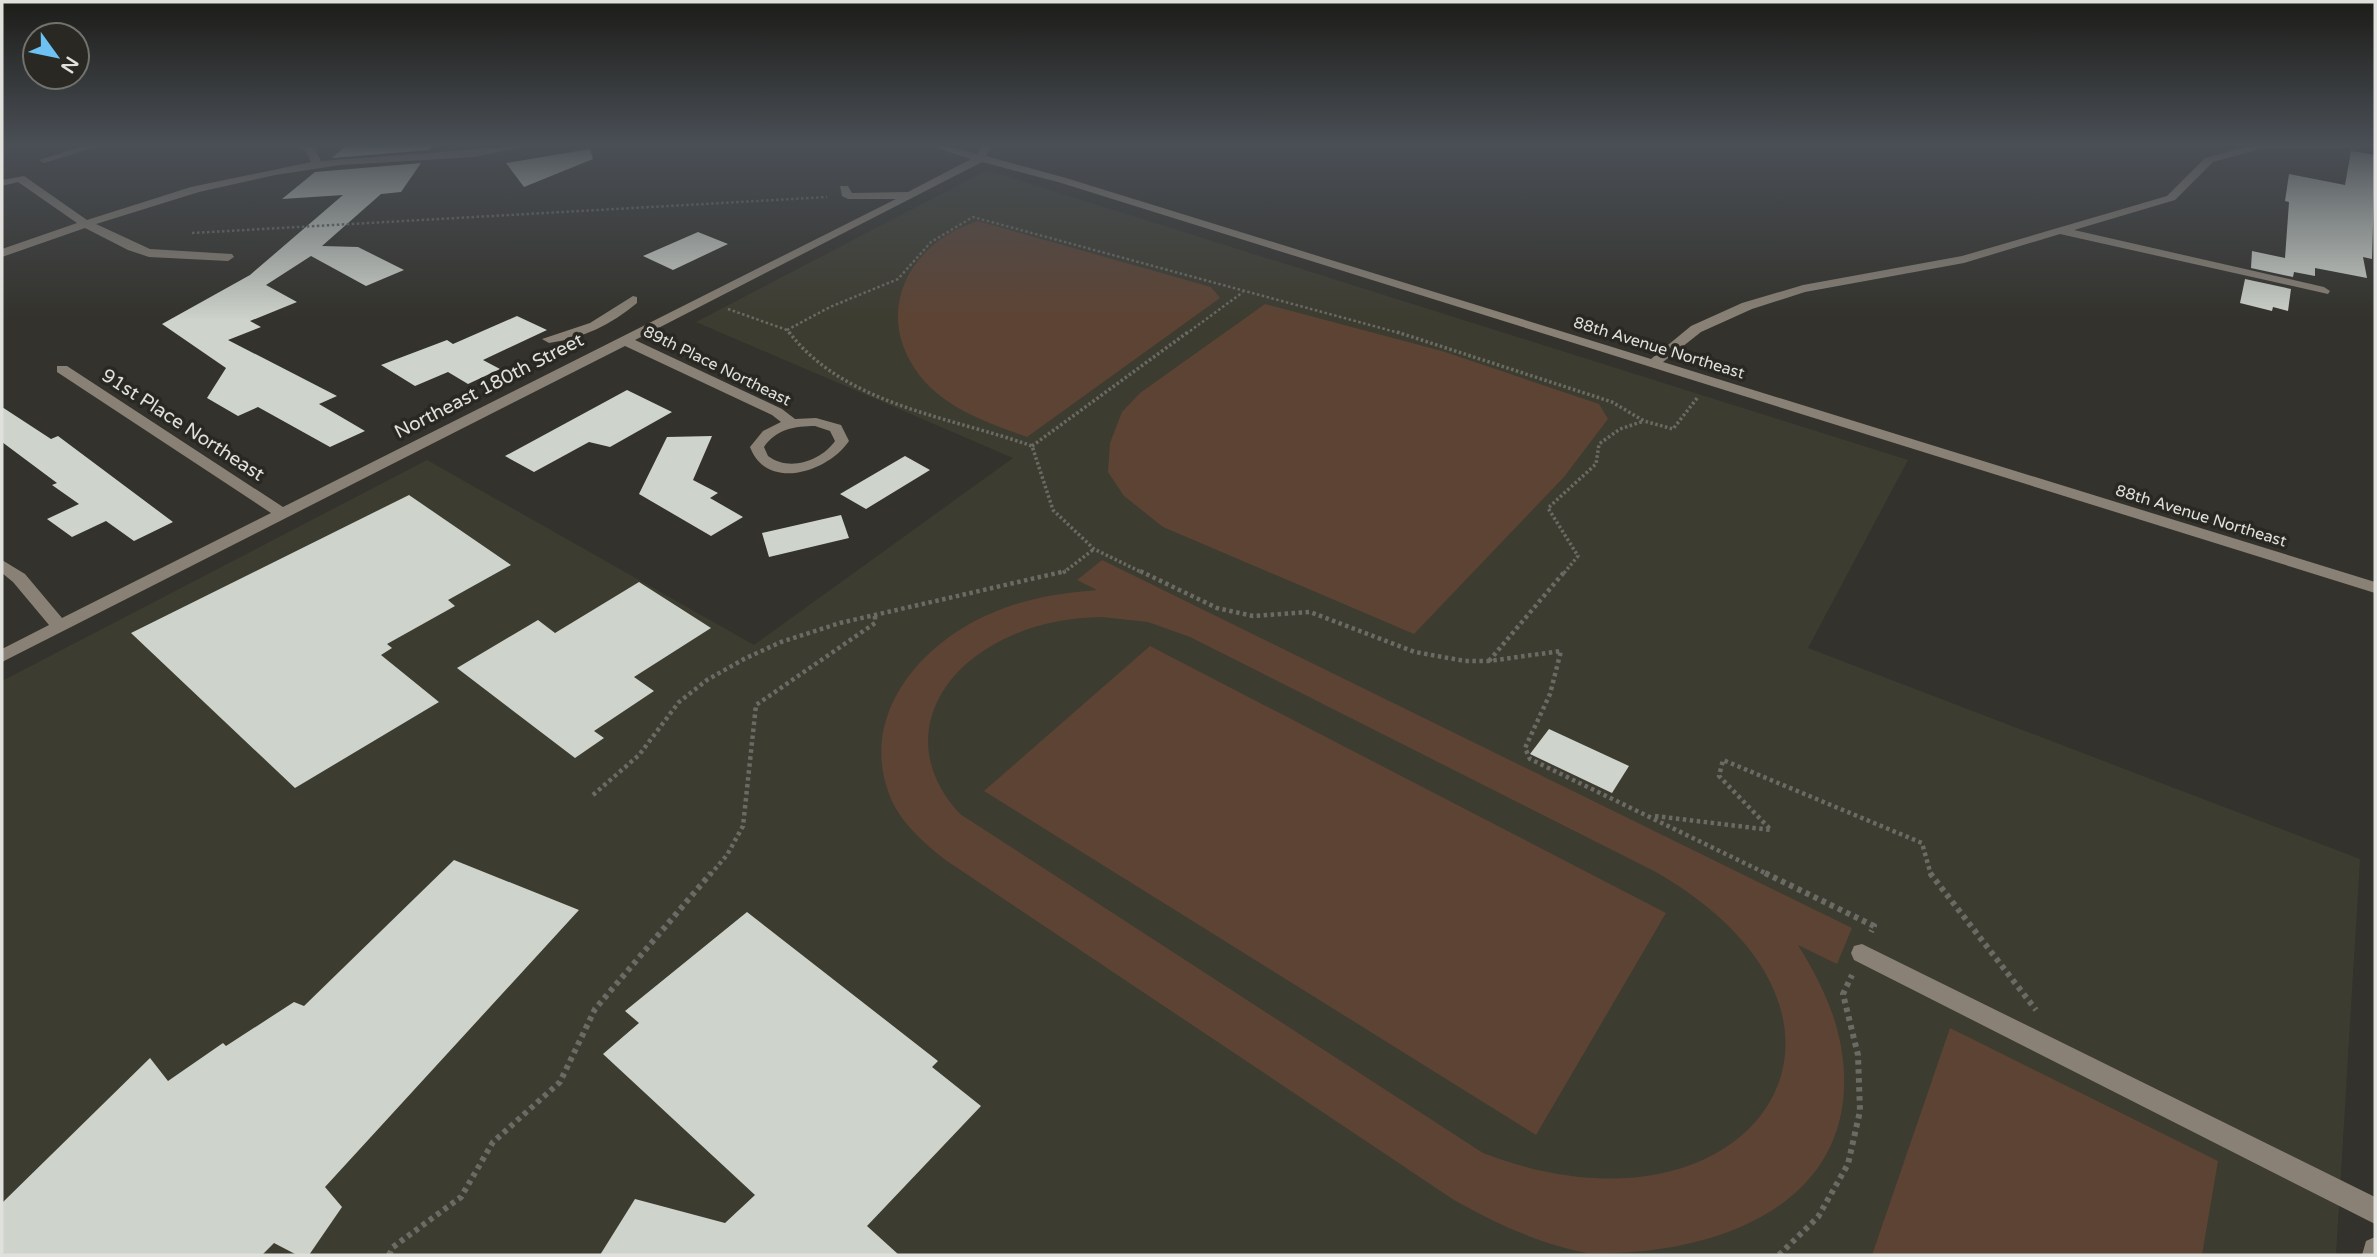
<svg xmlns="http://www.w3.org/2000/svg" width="2377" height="1257" font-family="'Varela Round',sans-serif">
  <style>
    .built { fill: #3d3c30 }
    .green { fill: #5d4333; fill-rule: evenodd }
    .building { fill: #ced3cb }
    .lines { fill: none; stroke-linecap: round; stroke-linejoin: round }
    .path-far3 { stroke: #6b6b65; stroke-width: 2.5; stroke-dasharray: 2.5 2.5; stroke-linecap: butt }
    .path-far2 { stroke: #6b6b65; stroke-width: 3.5; stroke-dasharray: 2.5 2.5; stroke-linecap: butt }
    .path-far1 { stroke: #6b6b65; stroke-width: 4.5; stroke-dasharray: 3.5 3.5; stroke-linecap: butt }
    .path { stroke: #6b6b65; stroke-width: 6; stroke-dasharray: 4.5 4.5; stroke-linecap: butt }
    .minor { fill: #898175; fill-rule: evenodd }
    .labels { text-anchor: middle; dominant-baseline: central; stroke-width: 7; stroke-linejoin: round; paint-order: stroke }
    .far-street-label { font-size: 16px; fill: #e0e0dc; stroke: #292822 }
    .street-label { font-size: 19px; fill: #e0e0dc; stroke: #292822 }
  </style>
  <rect width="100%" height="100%" fill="#33322c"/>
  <!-- built -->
  <path class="built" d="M987,170l921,290 -100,188 552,211 -24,396h-2334v-574l425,-221 327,185 259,-187 -317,-136z"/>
  <!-- green -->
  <path class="green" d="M978,221l233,66 9,11 -193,139c-38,-14 -81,-28 -107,-61 -49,-63 -11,-134 58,-155z
    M1265,304l177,47 157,53 9,15 -44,58 -150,157 -251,-107 -39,-31 -16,-24 2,-29 12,-31 18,-19z
    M1102,560l750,368 -15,36 -39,-19c25,40 44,81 46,128 6,138 -138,184 -257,180 -48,-9 -90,-29 -133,-53l-510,-341c-22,-18 -45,-38 -55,-65 -30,-80 33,-152 103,-181 34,-15 69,-20 105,-23l-20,-10zM1102,617l46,5 42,15 464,234c260,148 98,386 -171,282l-523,-339c-63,-68 -26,-146 53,-179 29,-13 58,-17 89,-18z
    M1150,646l516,267 -130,222 -552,-344z
    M1950,1028l268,133 -16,94h-330z"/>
  <!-- building -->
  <path class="building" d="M347,145h86l-4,5 -97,8z
    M590,149l3,10 -69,28 -18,-24z
    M2351,151l24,4 -3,104 -9,-2 4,21 -52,-10v8l-21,-4 -1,5 -42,-9 1,-17 33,7 4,-56 -4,-1 4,-27 56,11z
    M421,163l-20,29 -20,2 -59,52 36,1 46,23 -38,16 -55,-30 -45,29 31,17 -47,19 11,6 -33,13 109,56 -18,8 46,27 -35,16 -72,-40 -20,9 -31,-18 19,-30 -64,-44 88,-49 93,-80 -61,4 33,-27z
    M698,232l30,12 -55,26 -30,-14z
    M2245,279l46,10 -3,22 -15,-4 -1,4 -32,-8z
    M517,316l30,14 -64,30 17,9 -32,15 -20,-12 -33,14 -34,-21 66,-25 6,4z
    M627,390l45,22 -62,35 -21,-5 -55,30 -29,-16z
    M2,407l49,32 7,-3 115,86 -39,19 -28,-20 -34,16 -25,-18 32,-15 -27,-19 5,-2 -55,-41z
    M712,436l-19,44 25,13 -8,5 33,19 -32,19 -72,-42 28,-57z
    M905,456l25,14 -64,39 -26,-15z
    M409,495l102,70 -63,35 7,6 -68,38 5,4 -11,7 58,47 -144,86 -164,-155z
    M841,515l8,23 -80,19 -7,-24z
    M639,582l72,46 -77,49 20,14 -60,40 10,7 -29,20 -118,-90 81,-48 17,13z
    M1549,729l80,37 -17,27 -82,-39z
    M454,860l125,50 -254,277 17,20 -33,48h-12l-23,-12 -12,12h-260v-52l148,-145 18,23 55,-38 3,3 68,-44 10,4z
    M747,912l191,149 -6,6 49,39 -114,120 32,29h-299l35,-56 90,24 30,-28 -152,-141 36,-31 -14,-12z"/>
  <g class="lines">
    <!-- path-far3 -->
    <path class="path-far3" d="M192,233l635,-36
      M728,309l59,21 3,4
      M787,330l43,-23 68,-28 33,-37 42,-25 430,117
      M1186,334l57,-42"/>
    <!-- path-far2 -->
    <path class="path-far2" d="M789,332c55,73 162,85 243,114l21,64 41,39 49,24
      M1397,332l215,70 32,19 29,8 25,-32
      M1032,446l156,-114
      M1063,573l31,-24
      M1564,573l14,-17 -30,-48 48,-44 3,-20 21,-15 24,-8"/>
    <!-- path-far1 -->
    <path class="path-far1" d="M1140,571l77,37 36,8 57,-4 105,40 50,9h24l72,-10 -11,43 -25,54 5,11 239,116
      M1489,661l76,-90
      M593,795l46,-40 40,-53 28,-22 37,-21 37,-17 59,-19 226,-52
      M1655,816l116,14 -52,-54 4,-16 199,83 9,32
      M710,875l17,-20 16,-29 13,-121 119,-82v-8"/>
    <!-- path -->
    <path class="path" d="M1765,873l109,53 -3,6
      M1930,873l106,137
      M389,1255l4,-8 68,-50 32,-55 67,-60 35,-73 116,-136
      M1779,1255l39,-38 30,-53 12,-53 -2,-56 -15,-61 9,-19"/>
    <!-- minor -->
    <path class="minor" d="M87,145h15l-58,18 -5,-3z
      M294,145l20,2 7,14 211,-16 -58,12 -133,8 -66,10 -76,17 -103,32 54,25 82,5 2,3 -6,4 -79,-4 -21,-7 -43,-22 -83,29v-8l75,-26 -59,-41 -16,4v-6l22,-4 63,44 104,-33 120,-25 -5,-11z
      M927,145h15l35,9 5,-9h10l-6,11 80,22 585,181 40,-33 51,-23 61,-18 159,-29 205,-60 38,-38 48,-13h112l-5,3h-97l-50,14 -38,38 -101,30 250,57 6,4 -2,3 -268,-60 -96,29 -159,29 -53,17 -51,23 -38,30 712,220v11l-1317,-411 -76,-20 -347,178 147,69 13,10 21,-1 25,7 8,16c-21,31 -82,51 -99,6l13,-16 18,-9 -9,-7 -147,-69 -623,316v-13l47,-24 -36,-43 -11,-9v-13l23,14 37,44 209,-105 -214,-141v-6h10l216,141 613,-308h-48l-6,-3 -2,-10h8l4,7 56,-1 63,-33zM815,426l15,5 5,10c-14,20 -46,31 -67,15l-4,-9c12,-18 31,-21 51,-21z
      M633,296l4,1v6c-26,22 -54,35 -88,40l-7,-4 48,-16z
      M1862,944l513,253v27l-521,-264 -3,-7 3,-7z
      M2375,1237v18h-13l4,-14z"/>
  </g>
  <!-- sky -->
  <linearGradient id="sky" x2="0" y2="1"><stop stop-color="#1c1c18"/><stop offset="0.45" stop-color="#4a4f56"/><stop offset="1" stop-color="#4a4f56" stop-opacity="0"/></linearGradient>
  <rect width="2377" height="321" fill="url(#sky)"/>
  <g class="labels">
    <!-- far-street labels -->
    <g class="far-street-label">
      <text transform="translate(1659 348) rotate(17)">88th Avenue Northeast</text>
      <text transform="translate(717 366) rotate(26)">89th Place Northeast</text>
      <text transform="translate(2201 516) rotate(17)">88th Avenue Northeast</text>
    </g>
    <!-- street labels -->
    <g class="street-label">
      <text transform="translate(489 386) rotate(-27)">Northeast 180th Street</text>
      <text transform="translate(183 425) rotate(33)">91st Place Northeast</text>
    </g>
  </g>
  <!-- border -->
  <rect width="2377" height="1257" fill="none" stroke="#e0e0dc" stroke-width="7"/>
  <!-- north arrow -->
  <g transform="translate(56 56) rotate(123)"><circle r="33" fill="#292822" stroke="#72726c" stroke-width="2"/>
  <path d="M0-5L12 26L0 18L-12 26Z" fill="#6dc2f3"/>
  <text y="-10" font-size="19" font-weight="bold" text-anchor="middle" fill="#e0e0dc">N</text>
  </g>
</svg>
